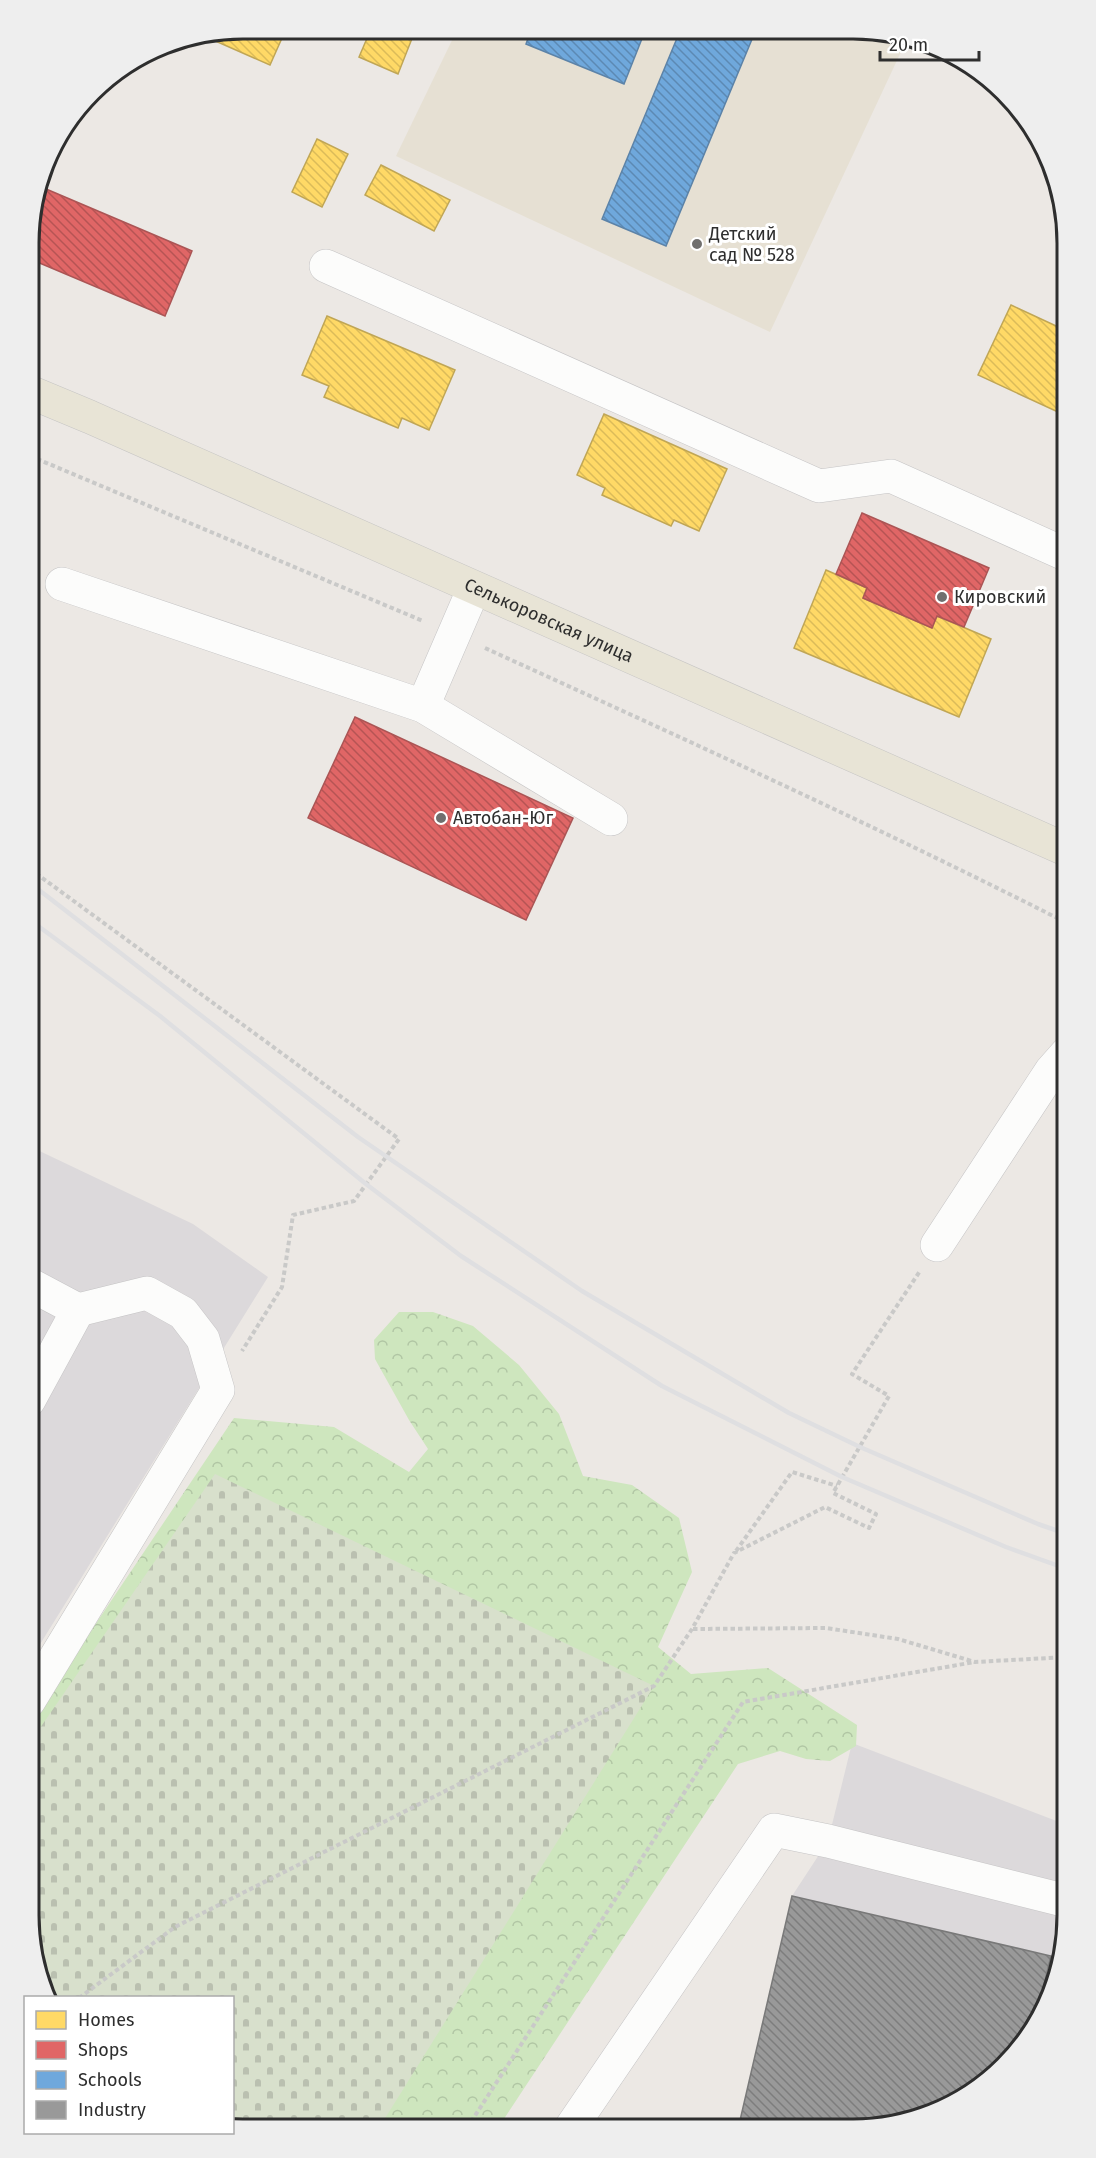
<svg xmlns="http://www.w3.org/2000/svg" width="1096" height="2158" font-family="'Fira Sans',sans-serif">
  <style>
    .industrial { fill: #dcd9db }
    .education { fill: #e6e0d3 }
    .forest { fill: url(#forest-crowns) }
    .cemetery { fill: url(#cemetery-stones) }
    .homes { fill: url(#homes-back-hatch); stroke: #c0a655; stroke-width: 1.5 }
    .shops { fill: url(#shops-back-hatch); stroke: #ab5555; stroke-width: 1.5 }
    .schools { fill: url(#schools-back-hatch); stroke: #5c83a8; stroke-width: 1.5 }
    .industry { fill: url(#industry-back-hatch); stroke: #797979; stroke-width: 1.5 }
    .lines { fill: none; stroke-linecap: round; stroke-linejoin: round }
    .minor-casing { stroke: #c5c4c5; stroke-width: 34 }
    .major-casing { stroke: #c6c5c4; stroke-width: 34 }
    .path { stroke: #c9c9c8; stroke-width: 4; stroke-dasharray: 4.5 3; stroke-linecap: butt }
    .minor { stroke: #fcfcfb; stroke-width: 33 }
    .major { stroke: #e8e4d6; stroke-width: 33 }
    .rail { stroke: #dfdfe1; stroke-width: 4.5 }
    .poi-dot { fill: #706f6e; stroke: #fff; stroke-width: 2 }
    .labels { text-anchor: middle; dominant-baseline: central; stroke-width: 6; stroke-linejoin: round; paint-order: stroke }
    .poi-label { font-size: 18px; fill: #2e2e2e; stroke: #fff; text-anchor: start }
    .street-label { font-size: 18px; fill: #2e2e2e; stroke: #fff }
    .rim { fill: none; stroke: #2e2e2e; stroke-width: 3 }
  </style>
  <defs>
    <pattern id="forest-crowns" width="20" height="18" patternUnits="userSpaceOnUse" patternTransform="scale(1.5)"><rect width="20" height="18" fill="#cee6be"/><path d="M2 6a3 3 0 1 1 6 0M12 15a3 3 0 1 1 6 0" fill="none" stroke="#b1c6a4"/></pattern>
    <pattern id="cemetery-stones" width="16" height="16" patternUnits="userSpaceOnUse" patternTransform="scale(1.5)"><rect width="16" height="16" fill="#d8e0cc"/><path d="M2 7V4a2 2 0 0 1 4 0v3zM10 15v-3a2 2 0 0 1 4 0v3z" fill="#bac0b0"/></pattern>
    <pattern id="homes-back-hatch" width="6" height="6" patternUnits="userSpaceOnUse" patternTransform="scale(1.5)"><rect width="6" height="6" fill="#ffd966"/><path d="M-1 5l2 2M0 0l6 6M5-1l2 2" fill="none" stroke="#dbbb59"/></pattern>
    <pattern id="shops-back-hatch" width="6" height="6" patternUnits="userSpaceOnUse" patternTransform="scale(1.5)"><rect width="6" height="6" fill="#e06666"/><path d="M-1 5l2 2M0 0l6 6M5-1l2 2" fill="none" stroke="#b65454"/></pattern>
    <pattern id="schools-back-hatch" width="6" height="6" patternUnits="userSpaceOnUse" patternTransform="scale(1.5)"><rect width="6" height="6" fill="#6fa8dc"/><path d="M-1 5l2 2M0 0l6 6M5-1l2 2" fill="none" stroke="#5c89b3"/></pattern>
    <pattern id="industry-back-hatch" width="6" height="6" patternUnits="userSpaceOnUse" patternTransform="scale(1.5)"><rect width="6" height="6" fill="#999"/><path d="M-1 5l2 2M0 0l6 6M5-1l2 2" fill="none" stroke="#7d7d7d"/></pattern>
  </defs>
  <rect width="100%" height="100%" fill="#ece8e4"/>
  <!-- industrial -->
  <path class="industrial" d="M29,1146l164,78 75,53 -239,385z
    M852,1743l215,82v105l-16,67 -28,49 -50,47 -51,25 -69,11h-115l54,-233 36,-55z"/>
  <!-- education -->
  <path class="education" d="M457,30l438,3 12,6 -137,293 -374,-176z"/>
  <!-- forest -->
  <path class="forest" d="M399,1312h34l40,14 46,39 40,49 24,62 49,9 47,33 13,54 -34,75 33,27 77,-6 89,57 -1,21 -26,15 -24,-2 -26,-8 -42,13 -240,364h-265l-1,-130 -183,-1 -9,-13 -11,-69v-192l205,-305 100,9 75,45 19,-23 -19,-29 -34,-61 -1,-19z"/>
  <!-- cemetery -->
  <path class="cemetery" d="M215,1474l439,212 -275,442h-146l-1,-130 -183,-1 -9,-13 -11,-69v-171z"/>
  <!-- homes -->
  <path class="homes" d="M243,28l43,1 -16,36 -66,-29z
    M371,29h26l16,7 -15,38 -39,-17z
    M317,139l31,15 -26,53 -30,-15z
    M381,165l69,35 -16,31 -69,-36z
    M1011,305l56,26v60l-9,21 -80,-37z
    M327,316l128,54 -26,60 -27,-12 -4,10 -74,-31 5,-11 -27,-11z
    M604,414l123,55 -28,62 -25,-11 -3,6 -69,-31 3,-7 -28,-13z
    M826,570l41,18 -4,10 69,30 5,-12 54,23 -32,78 -165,-69z"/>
  <!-- shops -->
  <path class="shops" d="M39,186l153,65 -27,65 -135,-57v-44z
    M862,513l127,55 -25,59 -27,-11 -5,12 -69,-30 4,-10 -31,-14z
    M355,717l218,101 -47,102 -218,-102z"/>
  <!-- schools -->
  <path class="schools" d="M531,30l114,1 -21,53 -98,-40z
    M680,31l75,1 -89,214 -64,-27z"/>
  <!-- industry -->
  <path class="industry" d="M792,1896l259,60 -17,70 -11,20 -50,47 -51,25 -69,12 -115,-1z"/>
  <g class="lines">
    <!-- minor casing -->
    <g class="minor-casing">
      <path id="minor" d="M326,266l493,220 72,-10 176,79
        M62,584l361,122 188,113
        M423,706l51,-118
        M937,1245l114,-174 16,-18
        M29,1400l49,-90
        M29,1701l189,-311 -15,-51 -20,-26 -36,-20 -69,17 -49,-26
        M570,2129l204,-299 54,11 239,60"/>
    </g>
    <!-- major casing -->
    <g class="major-casing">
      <g id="major">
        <path id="s1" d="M30,392l60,25 977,433"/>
      </g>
    </g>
    <!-- path -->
    <path class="path" d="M30,456l393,165
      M485,648c195,89 391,178 582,275
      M30,869l369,270 -45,62 -61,14 -11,72 -40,64
      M736,1551l56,-79 45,14
      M693,1629l133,-1 72,11 77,23 92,-5
      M79,1998l96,-71 479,-241 38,-57 42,-76 91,-46 44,21 7,-14 -43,-21 56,-97 -37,-22 68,-103
      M467,2128l276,-426 232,-40"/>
    <!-- minor -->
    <use href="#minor" class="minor"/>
    <!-- major -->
    <use href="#major" class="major"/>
    <!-- rail -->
    <path class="rail" d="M30,883l328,254 224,154 207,122 71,34 178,77 29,10
      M30,920l130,96 206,168 95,72 201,130 180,91 164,70 61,22"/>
  </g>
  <!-- markers -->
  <g class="poi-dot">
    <circle cx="697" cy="244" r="6"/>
    <circle cx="942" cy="597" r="6"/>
    <circle cx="441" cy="818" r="6"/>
  </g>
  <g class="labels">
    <!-- poi labels -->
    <g class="poi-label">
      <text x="709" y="234">Детский<tspan x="709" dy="21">сад № 528</tspan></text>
      <text x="954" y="597">Кировский</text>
      <text x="453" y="818">Автобан-Юг</text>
    </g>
    <!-- street labels -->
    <g class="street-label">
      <text stroke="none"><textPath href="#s1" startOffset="567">Селькоровская улица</textPath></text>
    </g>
  </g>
  <!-- crop -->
  <path d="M0 0H1096V2158H0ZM243 39H853A204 204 0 0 1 1057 243V1915A204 204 0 0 1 853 2119H243A204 204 0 0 1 39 1915V243A204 204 0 0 1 243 39Z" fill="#eee" fill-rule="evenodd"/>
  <path class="rim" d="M243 39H853A204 204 0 0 1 1057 243V1915A204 204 0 0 1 853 2119H243A204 204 0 0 1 39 1915V243A204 204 0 0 1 243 39Z"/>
  <!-- legend -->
  <rect x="24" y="1996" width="210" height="138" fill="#ffffff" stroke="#ababab" stroke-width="1.5"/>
  <rect x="36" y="2011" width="30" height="18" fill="#ffd966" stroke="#ababab" stroke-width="1.5"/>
  <text x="78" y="2026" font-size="18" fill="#2e2e2e">Homes</text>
  <rect x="36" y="2041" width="30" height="18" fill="#e06666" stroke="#ababab" stroke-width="1.5"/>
  <text x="78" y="2056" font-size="18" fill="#2e2e2e">Shops</text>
  <rect x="36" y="2071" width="30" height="18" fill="#6fa8dc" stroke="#ababab" stroke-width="1.5"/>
  <text x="78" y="2086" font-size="18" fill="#2e2e2e">Schools</text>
  <rect x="36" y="2101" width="30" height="18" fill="#999999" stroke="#ababab" stroke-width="1.5"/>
  <text x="78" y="2116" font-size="18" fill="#2e2e2e">Industry</text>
  <!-- scale -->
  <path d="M880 51v9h99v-9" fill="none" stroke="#2e2e2e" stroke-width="3"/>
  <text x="889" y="51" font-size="18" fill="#2e2e2e" stroke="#ffffff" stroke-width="4.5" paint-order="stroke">20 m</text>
</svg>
